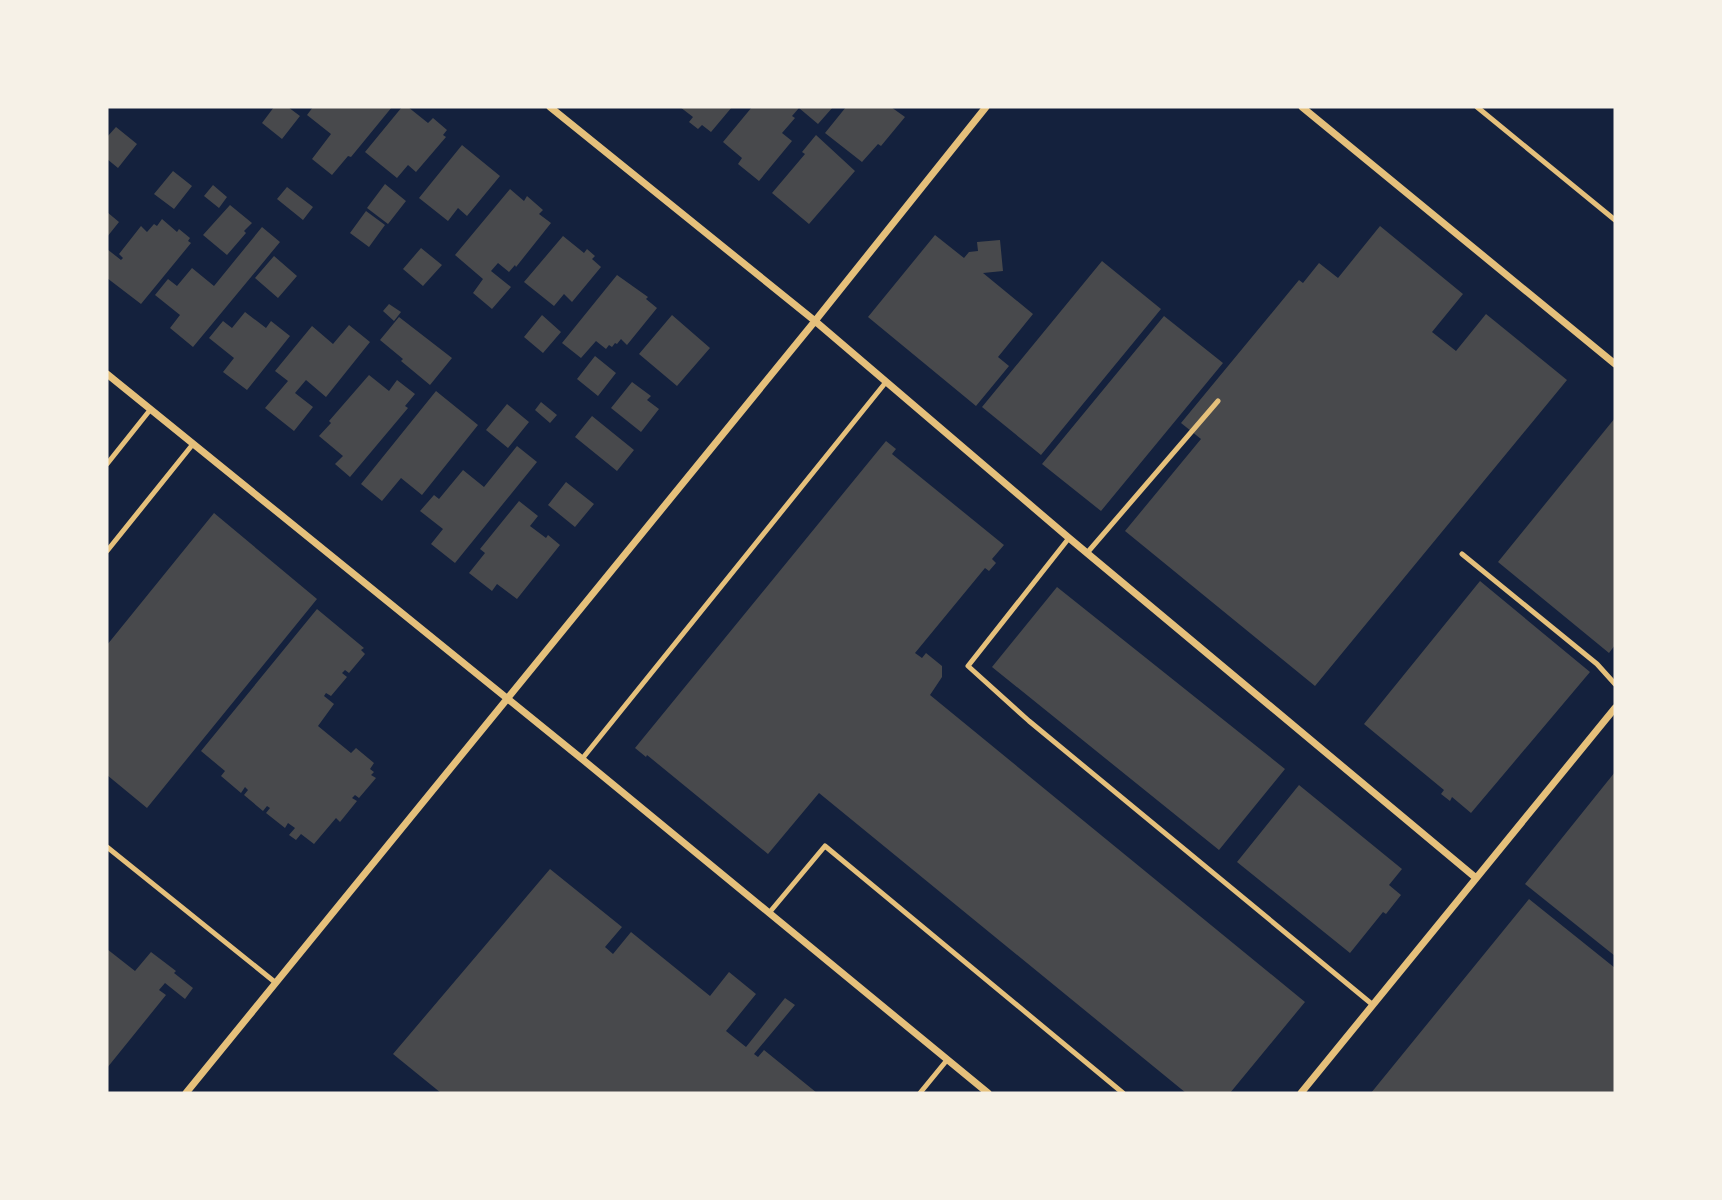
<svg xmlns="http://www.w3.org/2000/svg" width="1722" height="1200" font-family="'Fira Sans Condensed',sans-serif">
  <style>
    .building { fill: #48494c }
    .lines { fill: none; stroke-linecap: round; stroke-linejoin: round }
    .service { stroke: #e5c07b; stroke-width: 5 }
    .minor { stroke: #e5c07b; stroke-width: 7 }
  </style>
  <rect width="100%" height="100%" fill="#14213d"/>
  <!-- building -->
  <path class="building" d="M274,107h14l12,9 -18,23 -20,-16z
    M313,107h79l-41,50 -3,-1 -16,19 -20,-16 19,-25 -24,-19z
    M402,107h6l20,16 5,-5 14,12 -4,5 3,2 -30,35 -8,-7 -11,13 -32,-26z
    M680,107h52l-21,25 -9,-7 -4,4 -9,-7 4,-5z
    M752,107h81l-15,17 -19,-16 -7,8 3,2 -13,15 10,8 -33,40 -21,-17 4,-6 -19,-16z
    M846,107h45l14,10 -24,29 -3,-2 -16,18 -37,-29z
    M116,127l21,17 -19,24 -11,-9v-22z
    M816,135l39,36 -46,53 -37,-31 33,-39 -3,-2z
    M462,145l38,31 -33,40 -9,-8 -10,13 -29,-23z
    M173,171l19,15 -18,23 -20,-15z
    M385,184l21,17 -18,23 -21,-16z
    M213,185l14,12 -8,11 -15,-12z
    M287,187l26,20 -10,13 -26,-21z
    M510,189l14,12 3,-5 16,14 -4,4 12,9 -35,44 -1,-2 -6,7 -11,-9 -7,8 20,16 -19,22 -19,-16 10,-14 -28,-24z
    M230,205l22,18 -8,8 2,2 -19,22 -24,-20z
    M366,211l19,14 -16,22 -19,-14z
    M107,212l12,10 -12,15z
    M162,219l15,13 2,-3 11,9 -2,3 3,2 -50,61 -34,-26v-29l14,11 2,-2 -4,-4 22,-28 6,6 7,-8 3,2z
    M1380,226l83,68 -31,38 24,19 30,-37 81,66 -252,306 -190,-155 76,-92 -20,-16 118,-143 4,3 16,-20 19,15z
    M262,227l18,15 -87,105 -23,-19 10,-13 -25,-20 13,-16 9,7 15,-18 22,18z
    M935,235l29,23 5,-6 9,-1 -1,-9 23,-2 3,31 -20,2 50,41 -35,43 11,9 -33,40 -108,-89z
    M563,236l21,17 3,-4 8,7 -3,3 9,8 -29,35 -8,-8 -10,12 -30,-24z
    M421,248l21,17 -19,21 -20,-17z
    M274,256l23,20 -19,22 -23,-20z
    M1102,261l59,48 -120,146 -59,-48z
    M617,275l31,22 -2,2 11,9 -30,37 -6,-6 -4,5 -2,-1 -3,4 -3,-2 -3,4 -10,-8 -15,17 -19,-15z
    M389,304l12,8 -7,9 -11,-10z
    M245,312l21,16 5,-7 19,15 -43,54 -24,-18 11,-14 -25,-20 14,-17 9,7z
    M542,315l19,17 -18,21 -19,-16z
    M672,315l38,33 -33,38 -38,-32z
    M1164,316l59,47 -122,148 -59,-47z
    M399,317l53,41 -22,27 -29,-24 2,-2 -23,-19z
    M349,325l21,17 -44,55 -20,-17 -11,13 18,14 -19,24 -29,-23 23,-27 -13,-10 37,-45 21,18z
    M595,356l21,17 -18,23 -21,-17z
    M369,375l20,16 8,-11 18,14 -10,12 3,2 -58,69 -15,-13 8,-8 -24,-20 12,-13 -2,-2z
    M632,382l19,14 -4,4 12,9 -18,23 -30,-24z
    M436,391l42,34 -56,70 -21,-17 -19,23 -21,-17z
    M541,402l16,13 -7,8 -15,-13z
    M507,404l22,18 -21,26 -22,-18z
    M592,416l42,34 -17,21 -42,-34z
    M1615,418v227l-6,8 -111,-91z
    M886,441l10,8 -4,5 112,91 -12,14 4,4 -7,8 -4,-3 -70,85 7,5 4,-5 16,13v11l-12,18 375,307 -75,91h-44l-367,-300 -51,61 -121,-99 -1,2 -11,-9z
    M517,446l20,16 -82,101 -24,-19 12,-15 -23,-18 14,-16 5,4 24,-29 21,17z
    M566,482l28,22 -19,23 -27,-22z
    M519,501l19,15 -8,10 16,12 2,-3 12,10 -43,54 -20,-15 -5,7 -23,-18 16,-20 -5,-4z
    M214,513l103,86 -170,209 -40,-33v-130z
    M1480,581l110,91 -119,141 -19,-16 -2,4 -9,-7 3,-4 -80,-66z
    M1057,587l228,182 -66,81 -227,-183z
    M317,609l47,39 -3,2 4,4 -16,19 -4,-3 -3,3 5,4 -16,19 -5,-3 -2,3 10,8 -16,22 33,27 5,-5 18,15 -4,6 4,3 -3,3 5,3 -17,20 -4,-3 -3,3 5,3 -17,21 -4,-4 -22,26 -13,-10 -5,6 -7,-5 6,-7 -7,-5 -3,5 -19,-15 4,-5 -3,-2 -4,5 -19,-16 4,-5 -3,-3 -4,6 -20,-17 4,-5 -24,-20z
    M1615,772v184l-90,-72z
    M1299,785l103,84 -13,16 12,10 -15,19 -3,-2 -33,41 -113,-91z
    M550,869l72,58 -17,20 8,7 18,-22 79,64 19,-24 27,22 -30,37 20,16 39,-49 10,7 -41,49 4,3 6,-7 53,43h-376l-48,-39z
    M1529,899l86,69v125h-244z
    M107,949l28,22 16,-19 25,19 -2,2 19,15 -8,11 -20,-16 -6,7 7,5 -59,73z"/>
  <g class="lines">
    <!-- service -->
    <path class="service" d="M1477,107l138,113
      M107,464l43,-54
      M1069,538l-101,128 61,55 344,284
      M107,551l86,-107
      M1087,553l131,-152
      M1462,554l135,110 18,20
      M582,759l304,-377
      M107,847l169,136
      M769,913l56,-67 298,247
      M920,1093l27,-33"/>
    <!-- minor -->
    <path class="minor" d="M550,107l265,214 254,217 407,340
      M1302,107l313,257
      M107,374l475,385 406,334
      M186,1093l629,-772 171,-214
      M1301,1093l314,-385"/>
  </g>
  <!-- border -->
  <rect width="1722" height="1200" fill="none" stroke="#f6f1e7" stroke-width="217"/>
</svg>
